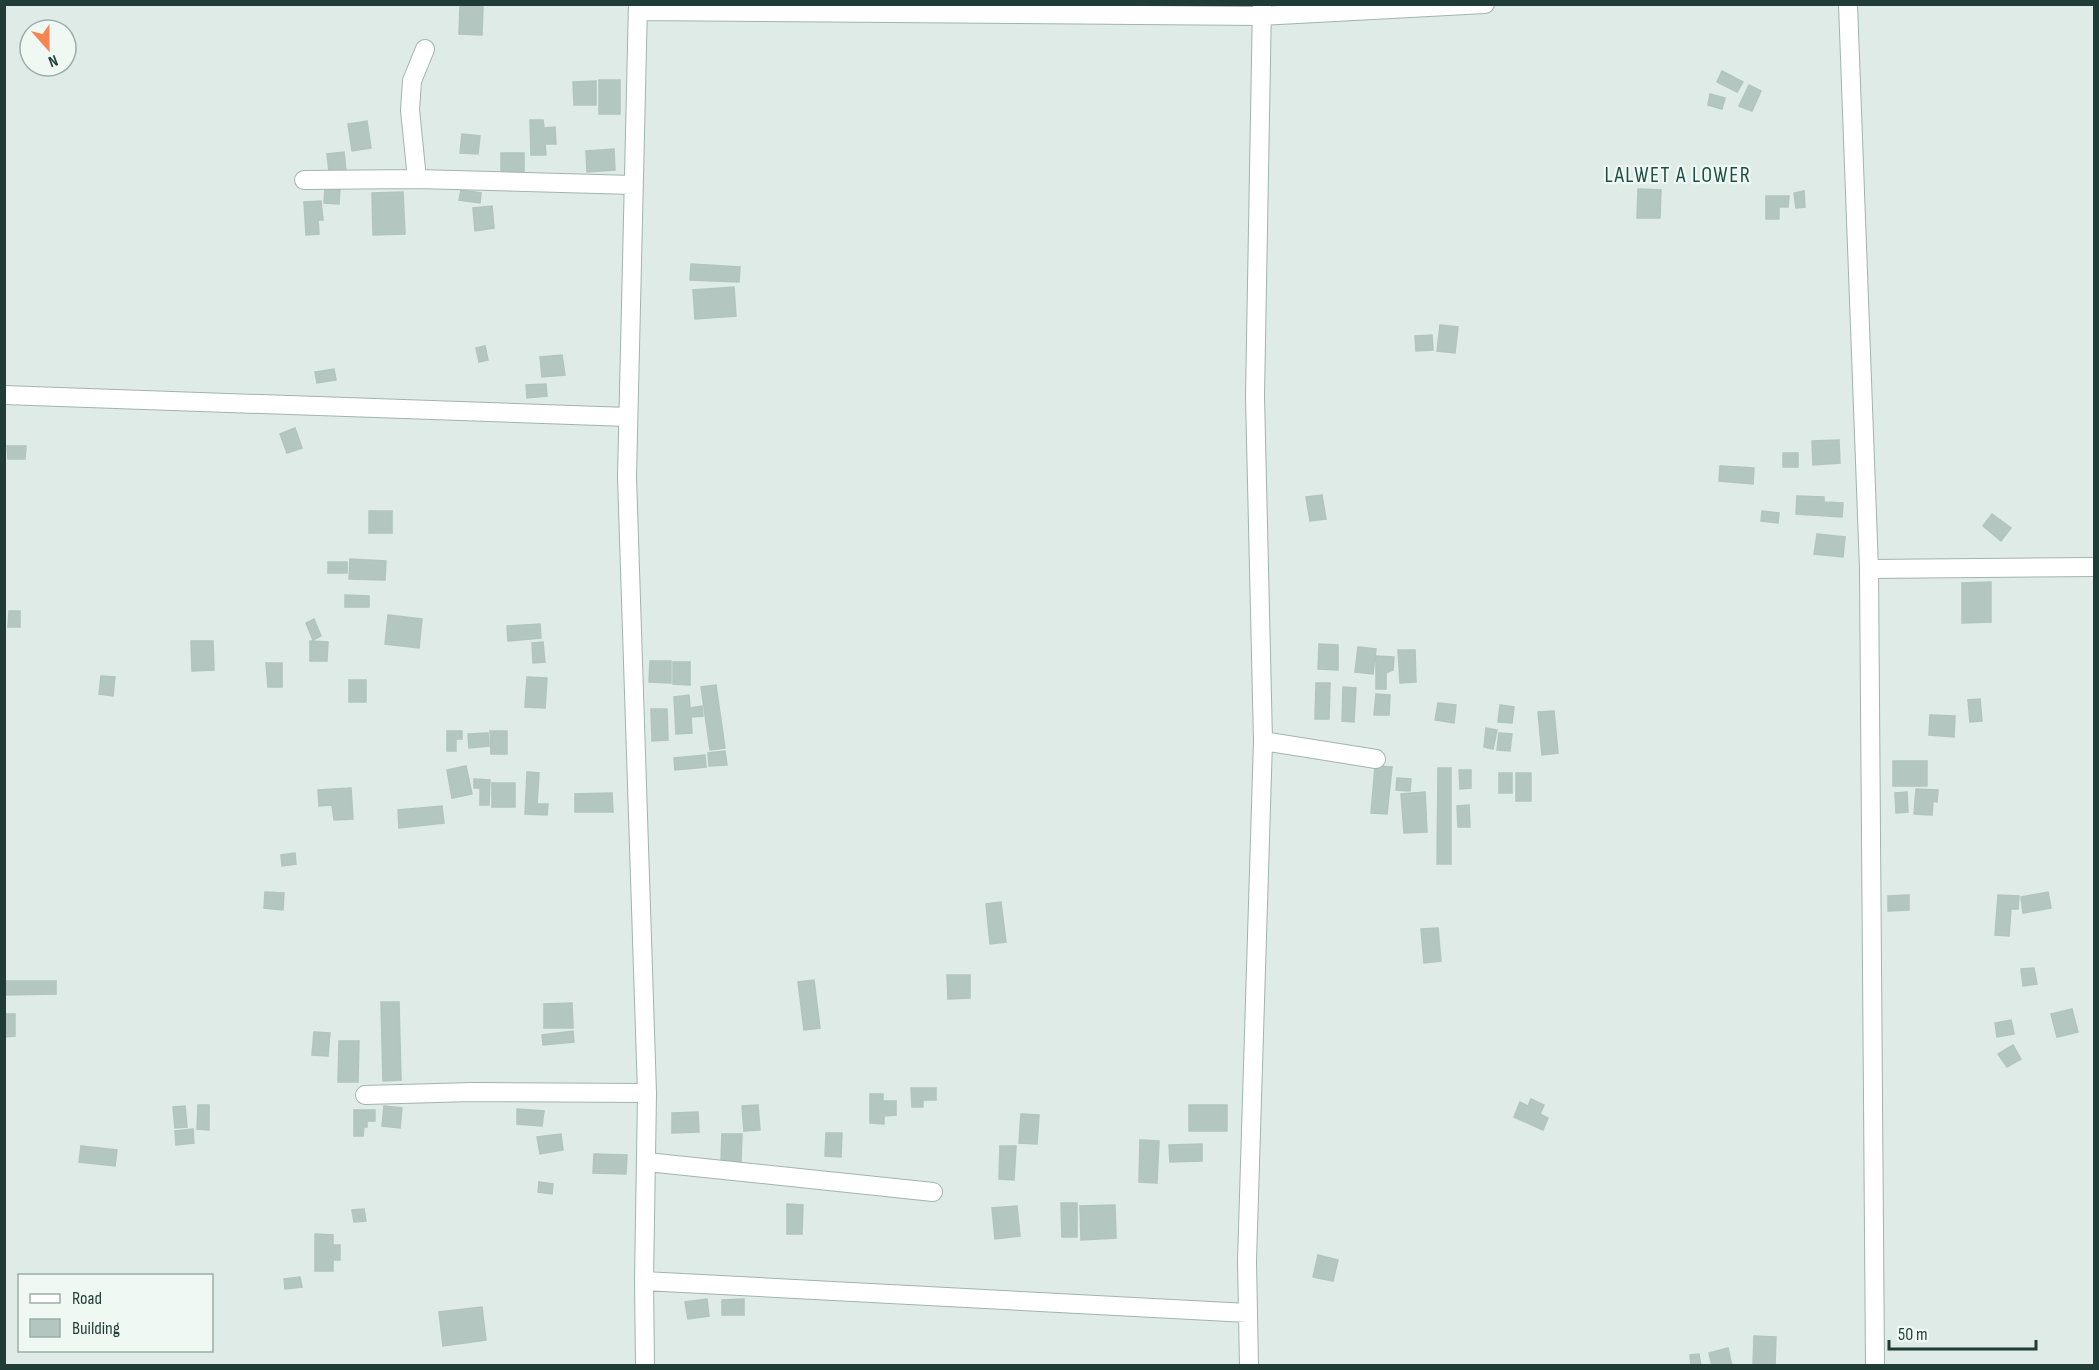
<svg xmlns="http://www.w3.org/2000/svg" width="2099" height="1370" font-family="'Sofia Sans Condensed',sans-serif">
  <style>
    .building { fill: #b4c6c0; stroke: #b1c5be; stroke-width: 1.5 }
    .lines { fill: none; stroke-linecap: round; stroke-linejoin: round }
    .minor-casing { stroke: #a2b3ae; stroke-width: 20 }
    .minor { stroke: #fff; stroke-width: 18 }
    .labels { text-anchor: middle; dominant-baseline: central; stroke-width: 4.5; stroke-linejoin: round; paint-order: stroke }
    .quarter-label { font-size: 22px; letter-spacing: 1.5px; fill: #1b4e45; stroke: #f0f8f4 }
  </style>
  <rect width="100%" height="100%" fill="#dfebe6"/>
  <!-- building -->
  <path class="building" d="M460,6l23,1 -1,28 -23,-1z
    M1722,71l21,11 -6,10 -20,-10z
    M599,80h21v34h-21z
    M596,81v24h-22l-1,-23z
    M1749,85l12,6 -9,20 -13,-5z
    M1710,94l15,4 -3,11 -14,-4z
    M530,120h13l1,8 11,-1 1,17h-11l1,11h-15z
    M367,121l4,27 -19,3 -4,-27z
    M462,134l18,2 -2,18 -18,-1z
    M614,149l1,21 -28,2 -1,-21z
    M344,152l2,19 -17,1 -2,-18z
    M501,153h23v18l-23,1z
    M325,187l15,1 -1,16 -15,-1z
    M1638,189l23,1 -1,28h-23z
    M461,190l20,3 -1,10 -21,-3z
    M1804,191l1,16 -9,1 -2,-15z
    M403,192l2,42 -32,1 -1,-42z
    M1766,196h23l-1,11h-9v12h-13z
    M321,201l2,19h-5l1,14 -13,1 -2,-33z
    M492,206l2,22 -19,3 -2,-23z
    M691,264l49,3 -1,15 -49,-2z
    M734,287l2,29 -41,3 -2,-29z
    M1440,325l18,2 -3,26 -18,-2z
    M1432,335l1,15 -17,1 -1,-15z
    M485,346l3,14 -9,2 -3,-14z
    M562,355l3,20 -23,2 -2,-20z
    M334,369l2,11 -19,3 -2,-11z
    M546,384l1,12 -20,2 -1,-13z
    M295,428l7,20 -15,5 -7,-19z
    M1839,440l1,23 -27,2 -1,-24z
    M7,446h19l-1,13h-17z
    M1783,453h15v14h-15z
    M1720,466l34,2 -1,16 -34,-3z
    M1322,495l4,24 -16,2 -4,-24z
    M1797,496l27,1v5l19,1 -1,14 -46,-3z
    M369,511h23v22h-23z
    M1762,511l17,2 -1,10 -17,-2z
    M1992,514l19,14 -10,13 -18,-15z
    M1817,534l28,3 -2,20 -29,-3z
    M350,559l36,2 -1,19 -36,-1z
    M328,562h19v11h-19z
    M1991,582v40l-29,1v-40z
    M345,595l24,1v11h-24z
    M9,611h11v16h-12z
    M388,615l34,4 -3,29 -34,-4z
    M314,619l7,17 -8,4 -7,-17z
    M540,624l1,14 -33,3 -1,-15z
    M191,641h22l1,29 -22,1z
    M310,641l18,1 -1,19h-17z
    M543,642l2,20 -12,1 -1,-20z
    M1319,644l19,1v25l-20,-1z
    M1358,647l18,2 -3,25 -18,-2z
    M1398,650h17l1,32 -16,1z
    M1376,656l18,1 -1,13 -7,3v16h-10z
    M650,661h21v22l-22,-1z
    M673,662h17v23l-17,-1z
    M266,663h16v24h-14z
    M101,676l14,1 -2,19 -14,-2z
    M527,677l20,1 -2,30 -20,-1z
    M349,680h17v22h-17z
    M1316,683h14l-1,36h-14z
    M716,685l9,63 -15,2 -9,-63z
    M1343,687l13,1 -2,34 -12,-1z
    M1376,694l14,1 -1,20h-15z
    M689,695l1,13 12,-2 1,10 -12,1 1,16 -16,1 -2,-37z
    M1980,699l2,22 -12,1 -2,-22z
    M1438,703l18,2 -2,18 -19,-3z
    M1500,705l14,2 -2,16 -14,-1z
    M651,709h16l1,31 -16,1z
    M1554,711l4,42 -16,2 -4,-43z
    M1930,715l25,1 -1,21 -25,-2z
    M1486,728l11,2 -4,19 -9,-2z
    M447,731h15v8h-6v12h-9z
    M490,731h17v23h-16z
    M488,733l1,13 -20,2 -1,-14z
    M1499,733l13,1 -2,17 -13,-1z
    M725,751l2,14 -18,1 -1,-13z
    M705,755l1,12 -31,3 -1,-12z
    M1893,761h34v25h-34z
    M466,766l6,28 -20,4 -5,-28z
    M1375,766l17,1 -5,47 -16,-1z
    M1438,768h13v96h-14z
    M1459,770h12v18l-11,1z
    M527,772l12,1 -2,31h11l-1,11 -22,-1z
    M1499,773h13v20h-13z
    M1516,773h15v28h-15z
    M1397,778l14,1 -1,12 -14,-1z
    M474,779l16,1 -1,25h-9v-17h-6z
    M492,783h23v24h-23z
    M351,788l2,31 -19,1 -2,-15 -13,1 -1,-16z
    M1916,789l22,1 -1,12 -4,-1 -1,14 -18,-1z
    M1425,792l2,40 -23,1 -3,-39z
    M1907,792l1,20 -12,1 -1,-20z
    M612,793l1,19h-38v-18z
    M1469,805l1,22h-12l-1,-21z
    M442,806l2,17 -45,5 -1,-18z
    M295,853l1,11 -14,2 -1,-11z
    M265,892l19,1 -1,17 -19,-2z
    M2048,892l3,16 -28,5 -2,-16z
    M1909,895v15l-21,1v-15z
    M1998,895l21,1 -1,13h-7l-2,27 -14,-1z
    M1001,902l5,40 -16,2 -4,-40z
    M1438,928l3,33 -17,2 -3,-34z
    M2034,968l3,16 -14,2 -2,-17z
    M947,975h23v23l-22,1z
    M814,980l6,48 -16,2 -6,-48z
    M4,981h52v13l-52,1z
    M381,1002h18l2,78 -18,1z
    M572,1003l1,25h-29v-24z
    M2072,1009l6,23 -21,5 -6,-23z
    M4,1014h11v22l-11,1z
    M2011,1020l3,14 -17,3 -2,-14z
    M573,1031l1,11 -31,3 -1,-10z
    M314,1032l16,1 -2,23 -16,-1z
    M339,1041h20l-1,41h-20z
    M2013,1045l8,14 -14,8 -9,-13z
    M911,1088h25v12h-13v7h-11z
    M870,1094h13v7h13v14l-12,1v8l-14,-1z
    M1531,1099l13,6 -4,9 8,4 -5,12 -29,-13 6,-15 8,4z
    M198,1105h11v25l-12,-1z
    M758,1105l2,25 -16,1 -2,-25z
    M1189,1105h38v26h-38z
    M185,1106l2,21 -12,1 -2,-21z
    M384,1106l18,2 -2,20 -18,-2z
    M517,1109l27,2 -2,15 -25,-2z
    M354,1110h21v11h-8v6h-3l-1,9h-9z
    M698,1112l1,20 -27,1v-20z
    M1021,1114l18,1 -2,29 -18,-1z
    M193,1129l1,14 -18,2 -1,-14z
    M826,1133h16l-1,24 -16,-1z
    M561,1134l2,16 -23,4 -3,-17z
    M722,1134h20l-1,28 -20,-1z
    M1140,1140l19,1 -2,42 -18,-1z
    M1202,1144v17l-32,1 -1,-17z
    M81,1146l36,4 -2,16 -36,-4z
    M1000,1146h16l-2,34 -15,-1z
    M594,1154l33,1 -1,19 -33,-1z
    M539,1182l14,2 -1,10 -14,-2z
    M1061,1203h16v34h-15z
    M787,1204l16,1 -1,29h-15z
    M1115,1205l1,33 -35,2 -1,-34z
    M1017,1206l3,30 -25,3 -3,-31z
    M364,1209l2,12 -12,1 -2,-12z
    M315,1234l18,1v10h7v15h-7v11h-18z
    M1318,1255l20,5 -5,21 -20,-4z
    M300,1277l2,10 -17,2 -1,-10z
    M707,1299l2,17 -21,3 -3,-17z
    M744,1299v16h-22v-15z
    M482,1307l4,33 -43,6 -4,-34z
    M1754,1336l22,1 -1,29h-22z
    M1728,1348l4,18h-20l-3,-13z
    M1699,1354l2,12h-10l-1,-11z"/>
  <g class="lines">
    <!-- minor casing -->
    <g class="minor-casing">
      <path id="minor" d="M638,4l-11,473 20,616 -3,188 1,85
        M1848,4l21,565 6,797
        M638,11l623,5 224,-12
        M417,179l-7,-69 2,-29 13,-32
        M304,180l113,-1 216,6
        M4,395l624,22
        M1869,569l225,-2
        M1263,741l113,18
        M365,1095l108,-3 174,1
        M647,1162l286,30
        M644,1281l604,32
        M1249,1366l-2,-105 16,-520 -8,-345 7,-392"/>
    </g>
    <!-- minor -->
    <use href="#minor" class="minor"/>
  </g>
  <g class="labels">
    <!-- quarter labels -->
    <g class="quarter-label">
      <text x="1678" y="175">LALWET A LOWER</text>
    </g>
  </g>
  <!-- border -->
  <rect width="2099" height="1370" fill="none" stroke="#1f3c36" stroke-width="12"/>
  <!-- legend -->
  <rect x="18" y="1274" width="195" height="78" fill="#f0f8f4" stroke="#9cada8" stroke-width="1.5"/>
  <rect x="30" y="1294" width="30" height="9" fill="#ffffff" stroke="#9cada8" stroke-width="1.5"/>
  <text x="72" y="1304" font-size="18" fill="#1f3c36">Road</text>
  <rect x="30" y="1319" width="30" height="18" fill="#b4c6c0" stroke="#9cada8" stroke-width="1.5"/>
  <text x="72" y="1334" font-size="18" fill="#1f3c36">Building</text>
  <!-- north arrow -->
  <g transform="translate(48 48) rotate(159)"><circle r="28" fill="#f0f8f4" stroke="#9cada8" stroke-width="1.5"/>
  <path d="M0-4.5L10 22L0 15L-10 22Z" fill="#f88451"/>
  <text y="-9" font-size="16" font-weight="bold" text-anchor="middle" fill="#1f3c36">N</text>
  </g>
  <!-- scale -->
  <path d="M1889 1340v9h147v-9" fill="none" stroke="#1f3c36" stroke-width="3"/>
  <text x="1898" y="1340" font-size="18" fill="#1f3c36" stroke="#f0f8f4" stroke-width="4.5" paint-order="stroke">50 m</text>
</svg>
